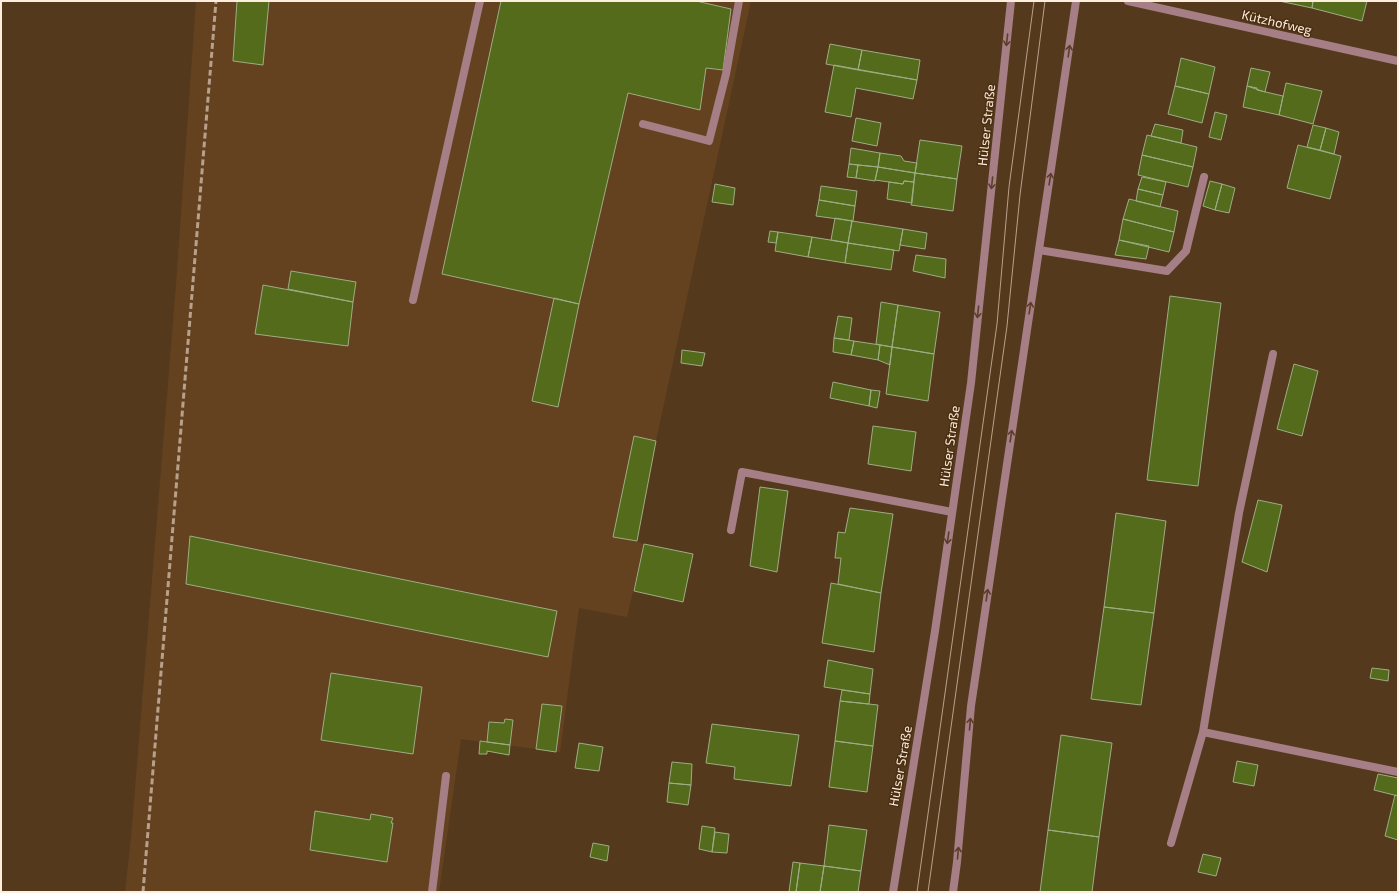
<svg xmlns="http://www.w3.org/2000/svg" width="1399" height="893" font-family="'Exo 2',sans-serif">
  <style>
    .built { fill: #64421f }
    .building { fill: #536b1b; stroke: #9dad85 }
    .lines { fill: none; stroke-linecap: round; stroke-linejoin: round }
    .service { stroke: #a57e86; stroke-width: 8 }
    .minor { stroke: #a57e86; stroke-width: 8 }
    .tertiary { stroke: #a57e86; stroke-width: 8 }
    .tram { stroke: #b8a18c; stroke-width: 1 }
    .rail { stroke: #b8a18c; stroke-width: 3; stroke-dasharray: 6 3; stroke-linecap: butt }
    .oneway { stroke: #5c3f29 }
    .labels { text-anchor: middle; dominant-baseline: central; stroke-width: 3; stroke-linejoin: round; paint-order: stroke }
    .street-label { font-size: 13px; fill: #ffeddd; stroke: #4a2f12 }
  </style>
  <rect width="100%" height="100%" fill="#55391d"/>
  <!-- built -->
  <path class="built" d="M196,1h555l-95,440 -19,100 7,4 -17,72 -48,-9 -19,144 -99,-13 -22,153h-314l6,-54 45,-553z"/>
  <!-- building -->
  <path class="building" d="M237,1h32l-6,64 -30,-4z
    M501,1h195l35,8 -8,61 -17,-2 -6,42 -72,-17 -49,211 -137,-30z
    M1279,1h34l-1,7z
    M1313,1h54l-5,20 -50,-13z
    M830,44l32,6 -4,20 -32,-6z
    M862,50l58,10 -3,20 -59,-10z
    M1181,58l34,9 -6,27 -34,-8z
    M834,65l83,15 -4,19 -57,-11 -5,29 -26,-5z
    M1251,68l19,4 -5,20 -18,-6z
    M1286,83l36,8 -9,33 -34,-9z
    M1175,86l34,8 -7,29 -34,-9z
    M1247,86l10,2v2l26,6 -4,19 -36,-8z
    M1215,112l12,3 -6,25 -12,-3z
    M856,118l25,5 -4,23 -25,-5z
    M1155,124l28,6 -2,13 -30,-7z
    M1313,125l13,3 -6,22 -13,-3z
    M1326,128l13,4 -5,22 -14,-4z
    M1147,135l50,12 -4,20 -51,-12z
    M920,140l42,6 -5,33 -42,-6z
    M1298,145l43,11 -11,43 -43,-11z
    M851,148l29,5 -2,14 -29,-3z
    M880,153l21,3 3,5 13,2 -2,10 -37,-6z
    M1142,155l51,12 -5,20 -50,-12z
    M849,164l9,1 -2,13 -9,-1z
    M858,165l20,2 -3,14 -19,-3z
    M878,167l37,6 -1,9 -10,-1 -1,3 -28,-4z
    M915,173l42,6 -4,32 -42,-6z
    M1142,177l24,5 -3,13 -25,-6z
    M904,181l10,1 -2,21 -25,-4 2,-17 14,2z
    M1210,181l12,3 -7,26 -12,-4z
    M715,184l20,4 -2,17 -21,-3z
    M1222,184l13,4 -6,25 -14,-3z
    M821,186l36,5 -2,15 -36,-6z
    M1138,189l25,6 -3,12 -24,-6z
    M1129,199l49,12 -4,21 -51,-13z
    M819,200l36,6 -2,15 -37,-5z
    M835,218l17,3 -4,22 -17,-3z
    M1123,219l51,13 -5,20 -50,-12z
    M852,221l51,8 -4,22 -51,-8z
    M903,229l24,4 -2,16 -25,-4z
    M770,231l8,1 -2,11 -8,-1z
    M778,232l34,5 -4,20 -33,-6z
    M812,237l36,6 -3,20 -37,-6z
    M1119,240l30,6 -3,13 -31,-4z
    M848,243l46,7 -3,20 -46,-7z
    M916,255l30,4 -1,19 -32,-7z
    M291,271l65,11 -3,20 -65,-13z
    M263,285l90,17 -5,44 -93,-12z
    M1170,296l51,7 -23,183 -51,-6z
    M554,298l25,6 -21,103 -26,-6z
    M881,302l17,3 -6,42 -16,-3z
    M898,305l42,7 -6,42 -42,-7z
    M838,316l14,2 -3,22 -15,-2z
    M834,338l20,3 -3,14 -18,-3z
    M854,341l26,4 -2,15 -27,-5z
    M880,345l12,2 -2,18 -12,-5z
    M892,347l42,7 -6,47 -42,-7z
    M682,350l23,3 -3,13 -21,-3z
    M1294,364l24,7 -16,65 -25,-7z
    M833,382l38,8 -2,16 -39,-8z
    M871,390l9,1 -3,17 -8,-2z
    M873,426l43,6 -5,39 -43,-7z
    M634,436l22,5 -19,100 -24,-4z
    M760,487l28,4 -11,81 -27,-6z
    M1258,500l24,5 -15,67 -25,-10z
    M850,508l43,6 -12,79 -43,-9 3,-26h-6l3,-26 7,1z
    M1116,513l50,8 -12,92 -50,-6z
    M190,536l367,75 -9,46 -362,-73z
    M644,544l49,10 -10,48 -49,-11z
    M831,583l50,10 -7,59 -52,-9z
    M1104,607l50,6 -13,92 -50,-6z
    M828,660l45,9 -3,25 -46,-7z
    M1372,668l17,2 -1,11 -18,-3z
    M331,673l91,14 -9,67 -92,-14z
    M842,690l28,4 -1,10 -29,-3z
    M840,701l38,4 -5,41 -38,-5z
    M542,704l20,2 -6,46 -20,-3z
    M505,719l8,1 -3,25 -23,-3 2,-20 15,1z
    M712,724l87,11 -8,51 -57,-7 1,-12 -29,-4z
    M1061,735l51,8 -13,94 -51,-7z
    M480,741l30,4 -1,10 -22,-4v3h-8z
    M835,741l38,5 -6,46 -38,-5z
    M579,743l24,4 -4,24 -24,-3z
    M1237,761l21,4 -4,21 -21,-4z
    M672,762l20,2 -1,21 -22,-2z
    M1378,774l20,4v18l-24,-6z
    M669,783l22,2 -3,20 -21,-3z
    M1395,795l3,1v44l-13,-4z
    M315,811l55,9 1,-6 22,4 -2,5h2l-6,39 -77,-12z
    M829,825l38,5 -6,41 -37,-5z
    M702,826l13,2 -3,24 -13,-3z
    M1048,830l51,7 -7,55h-52z
    M715,832l14,2 -2,19 -15,-1z
    M593,843l16,3 -2,15 -17,-4z
    M1203,854l18,4 -5,18 -18,-4z
    M793,862l7,1 -4,29h-7z
    M800,863l24,3 -4,26h-24z
    M824,866l37,5 -3,21h-38z"/>
  <g class="lines">
    <!-- service -->
    <path class="service" d="M643,124l66,17 17,-67 13,-73
      M1039,250l128,21 19,-20 18,-74
      M413,300l67,-299
      M1273,354l-34,159 -36,219 195,40
      M731,530l11,-58 210,40
      M1171,843l32,-111
      M432,892l14,-116"/>
    <!-- minor -->
    <path class="minor" d="M1128,1l270,60"/>
    <!-- tertiary -->
    <path class="tertiary" d="M893,892l42,-261 36,-248 40,-382
      M953,892l4,-30 14,-156 105,-705"/>
    <!-- tram -->
    <path class="tram" d="M917,892l80,-568 12,-137 25,-186
      M928,892l79,-566 13,-131 25,-194"/>
    <!-- rail -->
    <path class="rail" d="M143,892l73,-891"/>
  </g>
  <!-- one-way arrows -->
  <defs><path id="oneway-shaft" d="M-6 0H5M1.5-3L5.5 0L1.5 3" fill="none" stroke-width="1.6" stroke-linecap="round" stroke-linejoin="round"/></defs>
  <g class="oneway">
    <use href="#oneway-shaft" transform="translate(1007 40) rotate(96)"/>
    <use href="#oneway-shaft" transform="translate(1069 51) rotate(-82)"/>
    <use href="#oneway-shaft" transform="translate(1050 179) rotate(-81)"/>
    <use href="#oneway-shaft" transform="translate(992 183) rotate(96)"/>
    <use href="#oneway-shaft" transform="translate(1030 308) rotate(-81)"/>
    <use href="#oneway-shaft" transform="translate(978 312) rotate(96)"/>
    <use href="#oneway-shaft" transform="translate(1011 436) rotate(-81)"/>
    <use href="#oneway-shaft" transform="translate(948 538) rotate(98)"/>
    <use href="#oneway-shaft" transform="translate(987 595) rotate(-82)"/>
    <use href="#oneway-shaft" transform="translate(970 724) rotate(-85)"/>
    <use href="#oneway-shaft" transform="translate(958 853) rotate(-85)"/>
  </g>
  <g class="labels">
    <!-- street labels -->
    <g class="street-label">
      <text transform="translate(1277 22) rotate(13)">Kützhofweg</text>
      <text transform="translate(986 125) rotate(-84)">Hülser Straße</text>
      <text transform="translate(949 446) rotate(-82)">Hülser Straße</text>
      <text transform="translate(900 766) rotate(-80)">Hülser Straße</text>
    </g>
  </g>
  <!-- border -->
  <rect width="1399" height="893" fill="none" stroke="#ffeddd" stroke-width="4"/>
</svg>
